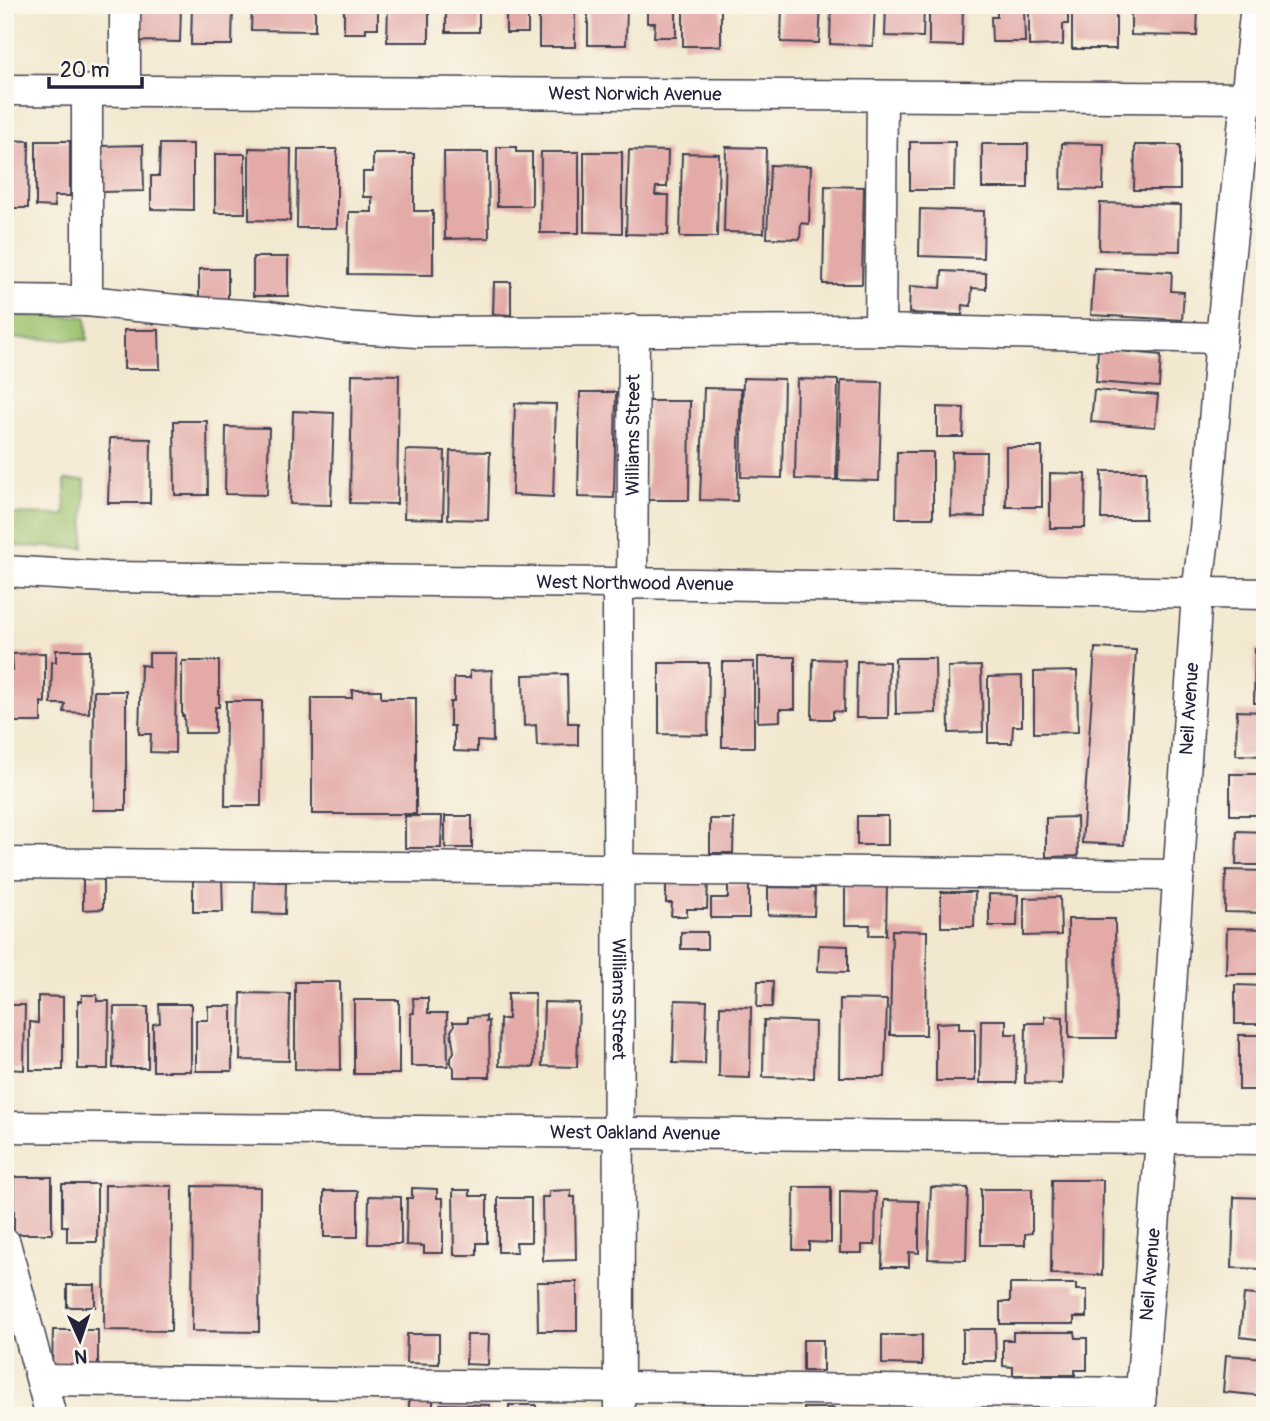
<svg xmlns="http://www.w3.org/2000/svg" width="1270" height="1421" font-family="Pangolin,sans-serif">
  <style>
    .green { fill: #9ac06b; stroke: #5e7153; stroke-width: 2 }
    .building { fill: #e3aaa8 }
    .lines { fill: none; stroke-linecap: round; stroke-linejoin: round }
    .minor-casing { stroke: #414051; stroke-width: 33 }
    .minor { stroke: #fff; stroke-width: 30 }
    .labels { text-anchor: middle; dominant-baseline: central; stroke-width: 5; stroke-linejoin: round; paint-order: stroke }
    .street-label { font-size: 19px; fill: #22223b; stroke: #fbf7ec }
  </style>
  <rect width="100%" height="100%" fill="#fbf7ec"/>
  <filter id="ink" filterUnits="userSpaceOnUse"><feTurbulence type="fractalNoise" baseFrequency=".0143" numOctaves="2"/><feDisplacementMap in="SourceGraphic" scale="14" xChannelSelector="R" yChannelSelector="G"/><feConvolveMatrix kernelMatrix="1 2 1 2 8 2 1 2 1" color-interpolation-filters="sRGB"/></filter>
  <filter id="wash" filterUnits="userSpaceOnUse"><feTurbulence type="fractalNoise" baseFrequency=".00686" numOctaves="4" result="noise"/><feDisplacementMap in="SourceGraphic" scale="28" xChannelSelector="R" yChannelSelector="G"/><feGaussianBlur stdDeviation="1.57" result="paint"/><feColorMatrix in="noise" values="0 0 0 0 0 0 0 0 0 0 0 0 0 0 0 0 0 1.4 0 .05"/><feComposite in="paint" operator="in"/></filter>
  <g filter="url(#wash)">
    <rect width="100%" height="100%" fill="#f2e8cf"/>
    <!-- green -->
    <path class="green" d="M5,315l81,2 1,23 -82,-2z
      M65,480h20l-1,68 -79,-2v-32l60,1z"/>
    <g id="blocks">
      <!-- building -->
      <path class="building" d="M138,5h43l-1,37 -43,-1z
        M192,5h41l-1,40h-41z
        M252,5h63v26l-64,-1z
        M344,5h34v23h-12v5h-22z
        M388,5h41v37h-42z
        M446,5h33v27h-33z
        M498,5h30v28h-22v-20h-8z
        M539,5h36v42h-36z
        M588,5h39l-1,40h-38z
        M647,5h29v32h-22l1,-14h-8z
        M683,5h38v41h-38z
        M782,5h39l-2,38 -38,-1z
        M831,5h44l-2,41 -43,-2z
        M886,5h38l-1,32 -38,-1z
        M929,5h34l-1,41 -33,-1z
        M997,5h27l1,37h-33l-1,-25h6z
        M1029,5h35v3h4v16h-5v21l-34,1z
        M1072,5h44v44h-44z
        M1131,5h67l-1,31 -66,-1z
        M5,140l24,1 -1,67h-23z
        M36,141h34v55h-16l1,11 -19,-1z
        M910,142h45l-1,48h-44z
        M1062,143l42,1 -1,46 -42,-1z
        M160,144h33v66l-42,-1v-33h8z
        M982,144h46v44h-46z
        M143,145l1,46 -42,1 -1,-46z
        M1135,145h45v45h-46z
        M497,147h19v5h16v54h-35z
        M726,147l40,1 -2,85 -40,-1z
        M249,148l42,1 -1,72 -41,-1z
        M298,149h39v79h-40z
        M629,150l39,1 -1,36h-11l-1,8h14l-1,40 -42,-1z
        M444,152h44l1,86 -44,1z
        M541,152h38v81h-39z
        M584,152h38v81l-38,-1z
        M682,153l37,1 -2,83h-37z
        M215,154h30v59h-30z
        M373,154h41v57h19v64l-85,-1 1,-62h23v-15h-9v-25h10z
        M770,165l41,1 -2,58 -8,-1 -1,16 -33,-1z
        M825,186l39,1 -2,97h-39z
        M1100,203l81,2 -1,46 -81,-1z
        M920,209l64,2 -1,47 -64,-2z
        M253,257h35v39h-35z
        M1094,268l78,4 -1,19 13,1 -2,28 -91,-5z
        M199,269h29v31h-29z
        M942,271l44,2v16l-14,-1 -1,18 -8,-1 -1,10 -53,-2 1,-27 31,2z
        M494,282h17v33l-18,-1z
        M124,330h35l1,39h-36z
        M1098,349l63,6 -2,32 -63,-5z
        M352,374l47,1 -2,129 -47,-1z
        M743,378l41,1 -2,99 -41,-1z
        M797,379l41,1 -2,100 -41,-1z
        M841,381l41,1 -3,99 -41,-1z
        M704,388l37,1 -4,112 -37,-1z
        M1094,390l64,5 -3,32 -64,-5z
        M580,392h36l-2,106 -36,-1z
        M648,401h42l-1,99h-41z
        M515,403l41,1 -3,93 -41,-2z
        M937,407l27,1 -1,29h-26z
        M293,411l41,2 -3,92 -41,-1z
        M174,421h33l1,74h-33z
        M226,427l43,1 -2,67 -42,-1z
        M110,438l41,1 -1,64h-42z
        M1006,447h36v60h-36z
        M406,450l39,1 -2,68 -39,-1z
        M450,451l40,1 -2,68 -40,-1z
        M897,452h36v66h-37z
        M952,452h34l-1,65 -34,-1z
        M1102,471h44l-1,48h-44z
        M1050,473l36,1 -1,54h-35z
        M1095,648l41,2 -12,195 -42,-2z
        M1255,649l10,1v53h-11z
        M56,650h34l-1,63 -25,-1 1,-8h-14l1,-42h4z
        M45,653v50l-4,-1v20h-33l-1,-52h6l-1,-16z
        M149,653h27l-1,100 -25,-1 1,-18h-12l2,-69 8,1z
        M758,657h37v52h-15v12l-22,1z
        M895,658h40l1,55 -40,1z
        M813,659l32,1 -1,52 -11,-1v8h-21z
        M182,661h37v46h-4v26h-30l-1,-17h-2z
        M857,661l32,1 -1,56h-32z
        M722,662h32v85h-32z
        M659,663h50l-1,72 -49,-1z
        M981,666l2,66 -34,1 -1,-66z
        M492,670l1,72 -16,-1v11l-23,-1v-25h-4v-24h4v-24h16v-7z
        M1077,671l1,61 -44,1v-61z
        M567,674l1,49h10v22l-41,1 -1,-21 -12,1 -1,-51z
        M1022,676v50h-9l-1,17h-24v-66z
        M352,690h29v8h35v116h-104v-116h40z
        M94,691h32v119h-33z
        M226,701h36l-1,105h-36z
        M1237,711l28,1v44l-29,-1z
        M1230,774h35v41h-35z
        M405,816h37l-1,32h-36z
        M445,816h27v32h-27z
        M857,816h31v29h-31z
        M1077,817l1,39 -32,1v-39z
        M710,819h24l-1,34h-23z
        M1237,831l28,1v33h-29z
        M1226,870l39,1v42l-40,-1z
        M193,877h29l1,35h-30z
        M83,878h20v31l-20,1z
        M666,879h42l-1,30h-20v7h-16l1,-13h-6z
        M254,881l32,1 -1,32 -32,-1z
        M845,883l42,1 -1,51h-17l1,-10h-25z
        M728,885h21v33h-38v-20h17z
        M768,887l47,1 -1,28 -46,-1z
        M941,892h34l-1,35h-33z
        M989,894l29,1 -1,31h-28z
        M1060,897l1,38 -37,1v-38z
        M1068,919h47l1,119h-47z
        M1227,928l38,1v45h-39z
        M892,930l35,1 -1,104h-36z
        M681,932h26v17h-26z
        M819,945l29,1v26l-30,-1z
        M758,981h15l-1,26h-15z
        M295,982h45l1,88 -46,-1z
        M1235,985l30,1v38h-30z
        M241,993l49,1 -1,67 -49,-1z
        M508,993h27l-1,74 -35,-1 1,-47h8z
        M82,995h15v6h12l-1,68h-30v-68h4z
        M38,996l25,1v73h-33v-48l8,1z
        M413,998h15v15h19l1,53h-37v-53h3z
        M840,999l47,1 -2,77h-46z
        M354,1000h45v74h-45z
        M675,1000l32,1 -2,63 -32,-1z
        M544,1002l35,1 -2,64 -35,-1z
        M159,1004h32v67h-38v-47l7,-1z
        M5,1005h20l-1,65 -19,-1z
        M208,1006h24v65h-36v-51h12z
        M720,1006l31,1 -1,71 -31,-1z
        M114,1007h34v61h-35z
        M486,1016v6l3,-1 1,56h-36v-9l-3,-4v-7l3,-5 -3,-21 3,-5 -1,-4h15v-5z
        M1045,1016l18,1 -1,67 -37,-1 1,-60h19z
        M764,1020l51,2 -1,56 -51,-1z
        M981,1020h25v14h11l-1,49h-36z
        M959,1022v7h16v52h-39v-58z
        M1239,1035h26v55h-26z
        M14,1177h38v57h-38z
        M1052,1180h51l-1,95 -51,-1z
        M62,1184h35v58h-30v-16h-5z
        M105,1185l67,1 -1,145 -67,-1z
        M193,1186l67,1 -1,145 -67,-1z
        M794,1187h37v56l-22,-1v8h-16z
        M931,1187l37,1 -2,72 -38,-1z
        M412,1188l25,1v9h6v55h-19v-7l-18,-1 1,-47h5z
        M981,1189h51v44l-7,1v11h-44z
        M453,1190h17v6h17v47h-10v12h-23z
        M571,1190v7h4l1,63 -33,1 -1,-64h7v-6z
        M324,1191h34v46h-34z
        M840,1191l36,1 -1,53h-13v8h-22z
        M369,1196l32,1v47h-33z
        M1234,1197l31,1v71l-33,-1z
        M498,1198h33v44h-15l1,10h-19z
        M884,1200l35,1v52l-10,-1v15h-27z
        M537,1282h40v49h-39z
        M1010,1284h66v6h11v27h-13v7h-74v-22h10z
        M67,1285h28v22h-28z
        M1244,1294l21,2v44l-25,-3z
        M963,1329h32l1,32h-33z
        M53,1330h45v38l-46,-1z
        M1013,1332h62l1,6h11v32h-12v5h-62v-8l-10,-1v-26h10z
        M407,1334h32v30l-33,-1z
        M467,1335h22l-1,30 -22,-1z
        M882,1335h40v30l-40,-1z
        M803,1340h20v31h-20z
        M1226,1355l39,3v38l-42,-4z
        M409,1400h24v16h-24z
        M440,1404l50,1 -1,11h-49z
        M509,1405h27v11h-27z
        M713,1408h18v8h-18z
        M804,1408h30l-1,8h-29z
        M868,1411h26v5h-26z
        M1009,1411h75v5h-76z"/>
    </g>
  </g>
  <g filter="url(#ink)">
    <use href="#blocks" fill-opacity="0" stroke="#414051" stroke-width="2"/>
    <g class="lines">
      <!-- minor casing -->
      <g class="minor-casing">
        <g id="minor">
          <path id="s1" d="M5,90l1260,8"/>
          <path d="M87,91v210"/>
          <path d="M125,91v-86"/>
          <path d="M5,300l82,1 109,11 73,5 73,10 75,5 463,-2 341,8"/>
          <path d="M880,330l2,-234"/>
          <path id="s2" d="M5,571l101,6 591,7 568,10"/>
          <path id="s3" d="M618,583l1,833"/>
          <path id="s4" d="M632,584l2,-254"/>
          <path d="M5,863l1173,12"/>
          <path id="s5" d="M5,1127l1260,12"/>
          <path d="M5,1243l46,173"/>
          <path d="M42,1380l1099,13"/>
          <path id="s6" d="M1139,1416l22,-277 36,-546 8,-63 16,-192 35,-333"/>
        </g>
      </g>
      <!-- minor -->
      <use href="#minor" class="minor"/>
    </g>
  </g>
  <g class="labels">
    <!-- street labels -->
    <g class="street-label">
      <text stroke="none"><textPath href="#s1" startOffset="630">West Norwich Avenue</textPath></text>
      <text stroke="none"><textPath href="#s4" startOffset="149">Williams Street</textPath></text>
      <text stroke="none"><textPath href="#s2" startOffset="630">West Northwood Avenue</textPath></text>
      <text stroke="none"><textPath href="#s6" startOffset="709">Neil Avenue</textPath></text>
      <text stroke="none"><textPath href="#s3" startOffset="416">Williams Street</textPath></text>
      <text stroke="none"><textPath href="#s5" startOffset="630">West Oakland Avenue</textPath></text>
      <text stroke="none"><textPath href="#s6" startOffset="142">Neil Avenue</textPath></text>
    </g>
  </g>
  <!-- margin -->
  <rect width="1270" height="1421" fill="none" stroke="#fbf7ec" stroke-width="28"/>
  <!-- north arrow -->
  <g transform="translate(80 1340) rotate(177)" stroke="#fbf7ec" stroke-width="5" paint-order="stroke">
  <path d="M0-5L12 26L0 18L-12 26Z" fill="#22223b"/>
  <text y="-10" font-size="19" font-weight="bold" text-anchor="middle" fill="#22223b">N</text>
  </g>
  <!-- scale -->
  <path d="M49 77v10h93v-10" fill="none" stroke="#22223b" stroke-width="3.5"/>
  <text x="60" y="77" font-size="21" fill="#22223b" stroke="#fbf7ec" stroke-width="5" paint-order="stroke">20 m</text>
</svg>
